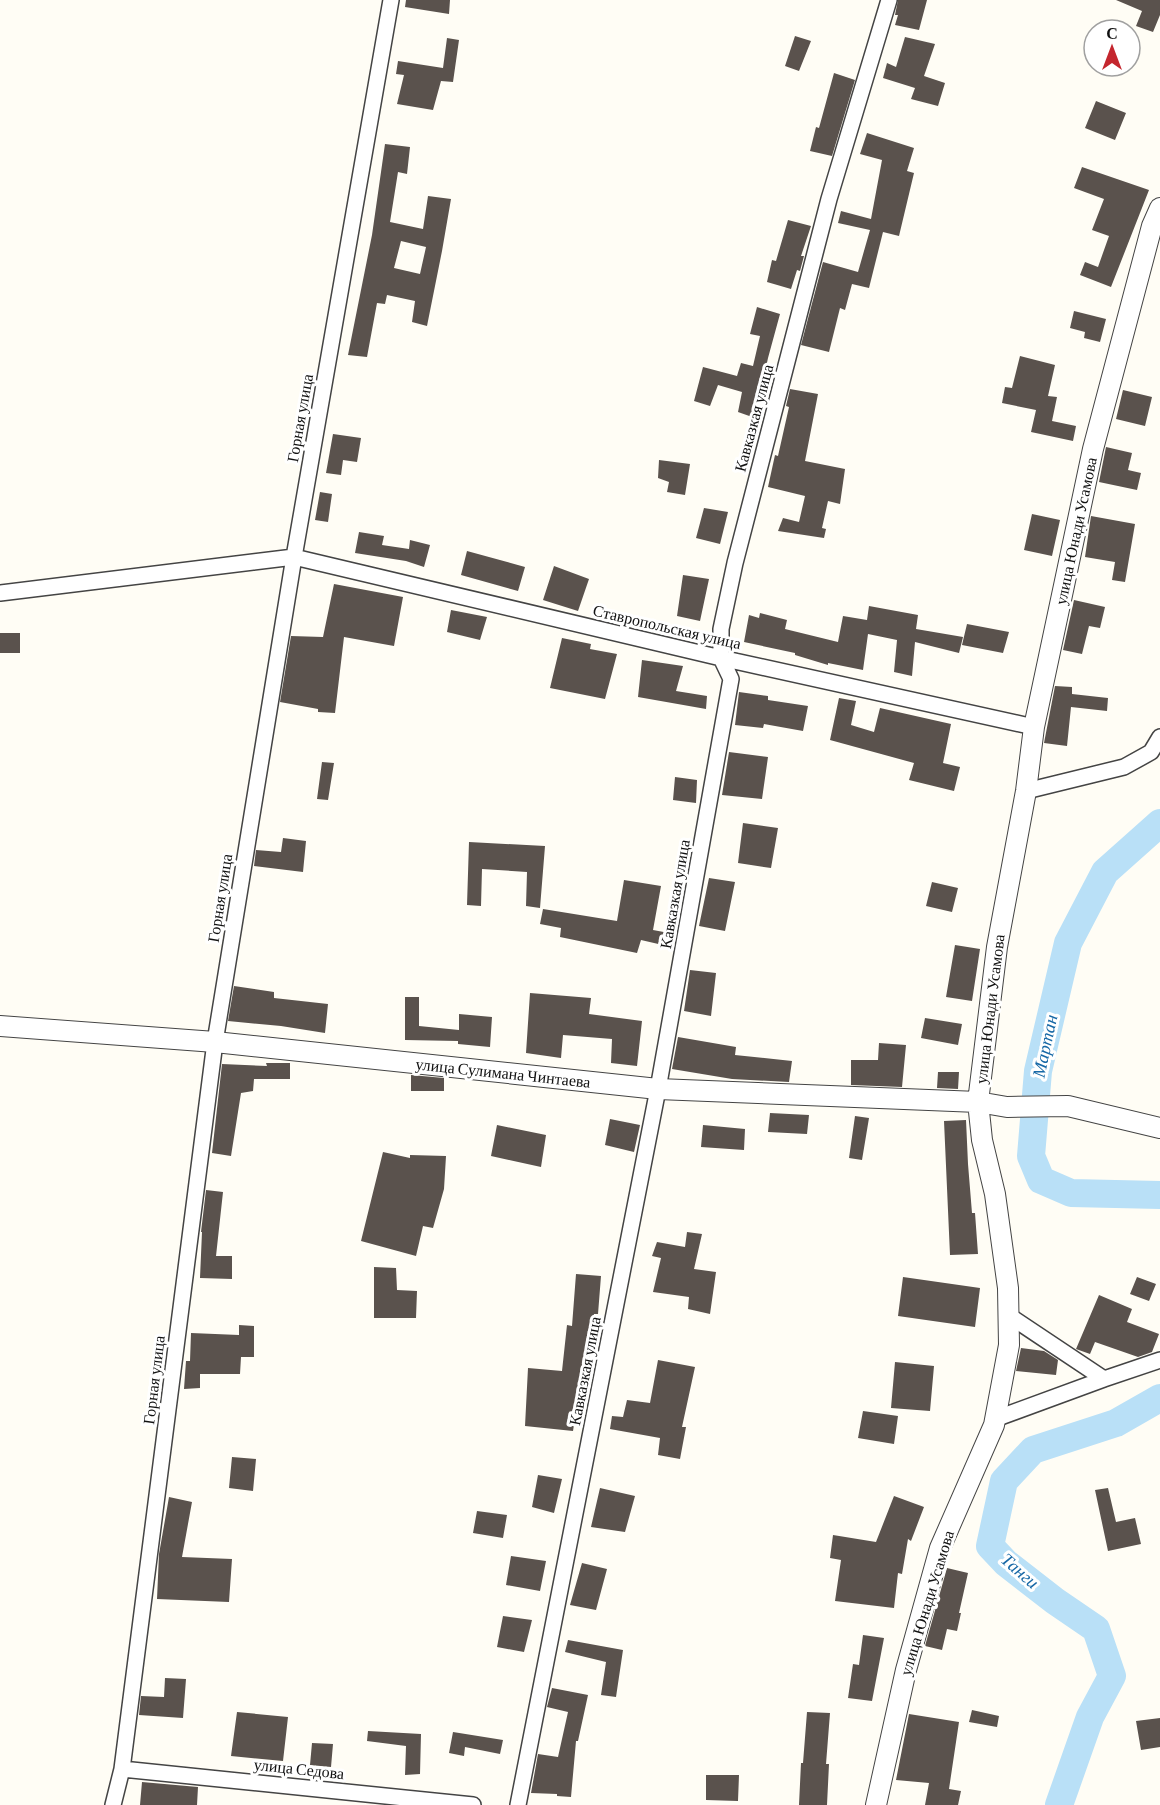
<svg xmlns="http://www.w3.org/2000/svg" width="1160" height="1805" font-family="'Crimson Pro',serif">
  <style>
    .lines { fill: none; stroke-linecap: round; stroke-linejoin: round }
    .river { stroke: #b9e0f7; stroke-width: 28 }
    .building { fill: #5a524d; fill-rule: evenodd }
    .minor-casing { stroke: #444; stroke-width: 18 }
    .tertiary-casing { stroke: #444; stroke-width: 22 }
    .minor { stroke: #fff; stroke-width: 15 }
    .tertiary { stroke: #fff; stroke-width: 20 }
    .labels { text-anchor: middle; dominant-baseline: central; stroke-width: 6; stroke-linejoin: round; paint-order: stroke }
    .street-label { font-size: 16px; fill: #111; stroke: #fff }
    .water-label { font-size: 18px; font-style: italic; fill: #1768a6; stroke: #fff }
  </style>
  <rect width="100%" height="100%" fill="#fffdf5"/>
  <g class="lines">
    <!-- river -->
    <path class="river" d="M1160,823l-55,49 -37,71 -30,128 -7,85 10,24 30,13 89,2
      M1059,1805l31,-88 22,-41 -16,-47 -41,-28 -49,-38 -16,-17 14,-65 29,-31 83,-27 44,-25"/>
  </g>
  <!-- building -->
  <path class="building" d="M406,0h44l-1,14 -44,-7z
    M898,0h29l-8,30 -24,-5 3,-10h-3z
    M1116,0h44v15l-7,17 -17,-6 6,-15z
    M795,36l16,5 -12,30 -14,-5z
    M905,37l30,7 -11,32 21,7 -7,23 -27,-7 4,-11 -32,-10 4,-15 9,4z
    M447,38l12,2 -6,42 -12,-1 -8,29 -36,-6 7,-29 -8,-1 2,-13 45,7z
    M834,73l21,7 -23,76 -22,-5 6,-24 3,1z
    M1096,101l30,12 -11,27 -30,-12z
    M867,133l47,15 -7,23 7,2 -15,63 -16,-4 -14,56 -17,-4 -7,26 -5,-2 -11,44 -28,-7 22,-83 35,10 12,-42 -32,-7 3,-12 30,8 11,-59 -22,-6z
    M385,144l25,3 -3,27 -9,-2 -8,50 33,7 5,-33 23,3 -9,52 -15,75 -15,-4 3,-21 -28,-6 -2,9 -8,-1 -10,54 -19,-2 24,-120zM401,241l25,6 -6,27 -26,-6z
    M1082,167l67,23 -38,97 -31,-12 5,-13 13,5 11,-31 -17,-6 12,-31 -30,-11z
    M788,220l23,6 -10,30h3l-4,15 -3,-1 -6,19 -24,-7 5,-22 4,1z
    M757,307l23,7 -12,44 -13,60 -17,-6 4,-20 -24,-7 -8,21 -16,-5 9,-34 34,9 4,-13 12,3 7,-30 -10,-2z
    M1074,311l32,8 -6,23 -16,-4 1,-6 -15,-4z
    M1020,356l35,9 -7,31 9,1 -5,24 24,5 -3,15 -42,-9 5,-22 -34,-7 3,-16 7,1z
    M790,389l28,5 -13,67 40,8 -5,35 -12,-3 -6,27 4,1 -2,9 -46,-7 5,-13 16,4 6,-26 -37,-9 7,-32 3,1 11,-49 -3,-1z
    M1123,390l29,7 -7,29 -29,-7z
    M333,434l28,4 -4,24 -14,-2 -2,15 -15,-2z
    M1106,447l26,6 -4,17 13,3 -4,17 -38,-8z
    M659,460l31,4 -5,31 -18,-3 2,-10 -11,-4z
    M320,492l12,2 -4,28 -13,-2z
    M704,508l24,4 -8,32 -24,-6z
    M1032,514l28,6 -8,36 -28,-6z
    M1091,516l44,8 -10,58 -13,-2 3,-18 -30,-5z
    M359,532l25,4 -2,9 27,4 1,-9 20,5 -6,22 -18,-6 -51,-8z
    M467,551l58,16 -7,24 -57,-16z
    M554,566l35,13 -11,32 -35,-11z
    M683,575l26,4 -9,42 -23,-5z
    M334,584l69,13 -9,49 -50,-9 -9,76 -17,-1v-3l-38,-7 11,-66 32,1z
    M1074,600l31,7 -5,21 -11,-2 -7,28 -19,-4z
    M869,606l49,9 -2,14 47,8 -4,16 -44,-11 -3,34 -18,-4 3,-32 -29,-6 -5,36 -35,-7v2l-33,-10v-2l-51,-11 5,-27 10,3 1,-5 27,7 -2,9 53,13 5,-26 24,4z
    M451,610l36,7 -7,23 -33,-8z
    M967,624l42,8 -6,21 -41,-8z
    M0,633h20v20h-20z
    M562,638l29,6 -1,5 27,5 -12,45 -55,-11z
    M642,660l41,6 -7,25 31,5 -1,13 -68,-12z
    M1055,686l17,1v7l36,4 -1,13 -36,-4 -4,39 -23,-3z
    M739,692l29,4v4l40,6 -5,25 -39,-7 -1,4 -28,-3z
    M839,698l17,3 -5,24 23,7 6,-24 71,16 -8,39 17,4 -6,24 -45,-11 5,-17 -84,-23z
    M729,752l39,5 -6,42 -40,-4z
    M322,762l12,1 -6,37 -11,-1z
    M675,777l22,3 -1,23 -23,-3z
    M743,823l35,5 -7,40 -33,-5z
    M283,838l23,3 -3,31 -49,-6 2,-16 25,2z
    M469,842l76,4 -5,62 -14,-2 1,-34 -45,-3 -1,37 -14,-1z
    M709,878l26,4 -10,49 -26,-5z
    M624,880l37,6 -8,44 16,3 -2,13 -26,-6 -4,13 -77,-16 1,-9 -21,-4 3,-15 74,12z
    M932,882l26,6 -6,24 -26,-6z
    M955,945l25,4 -8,52 -26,-4z
    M690,970l26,3 -5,43 -27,-5z
    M234,986l40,6v6l54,6 -3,29 -44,-7 -53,-5z
    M530,993l61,5 -2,16 53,7 -5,45 -26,-3 1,-24 -49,-4 -2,23 -35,-5z
    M405,997h14v29l40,4v-16l33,3 -2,30 -32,-3v-3l-53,-1z
    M925,1018l37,6 -4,21 -37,-7z
    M678,1037l58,10 -1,8 57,6 -3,21 -57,-3 -60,-10z
    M879,1043l27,2 -4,42 -51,-2v-25h27z
    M266,1063h24v16h-36l-1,12 -12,2 -10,63 -19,-3 10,-89 45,2z
    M938,1072h21l-1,17 -21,-1z
    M411,1075l33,3v13h-33z
    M770,1113l39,2 -2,19 -39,-2z
    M855,1116l14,2 -7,42 -13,-2z
    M610,1119l30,6 -6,27 -29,-7z
    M966,1120l2,44 4,49h3l3,41 -28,1 -6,-134z
    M497,1125l49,10 -5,32 -50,-11z
    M703,1125l42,4 -1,21 -43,-3z
    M383,1152l27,6v-3l36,1 -2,33 -11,39 -10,-2 -7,30 -55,-15z
    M206,1190l17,2 -7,64h16v23l-32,-1 2,-46h-1z
    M687,1232l15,2 -8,35 22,3 -6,42 -22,-5 1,-12 -36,-5 8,-34 -9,-2 5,-14 28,5z
    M374,1267l22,1 1,22 20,1 -1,27h-42z
    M576,1274l25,2 -3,38h-4l-6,57h-4l-1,23h-4l-6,37 -48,-5 3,-58 34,3 5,-46 5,1z
    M903,1277l77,11 -5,39 -77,-11z
    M1137,1277l19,7 -7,17 -19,-7z
    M1099,1295l33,14 -5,13 32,12 -7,18 -14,5 -43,-15 -5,12 -14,-5z
    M239,1325l15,1v31h-13l-1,17h-40v14l-16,1 2,-28h4l1,-28 48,2z
    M1021,1348l23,3 14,9 -2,15 -40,-4z
    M658,1360l37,7 -13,60h4l-6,32 -22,-4 2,-17 -50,-9 2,-13 11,1 4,-17 23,3z
    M895,1362l39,4 -4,45 -39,-3z
    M863,1411l35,5 -4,28 -36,-6z
    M232,1457l24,2 -3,32 -24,-3z
    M538,1475l24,4 -8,34 -22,-6z
    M600,1488l35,8 -10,36 -34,-5z
    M1108,1488l8,34 19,-4 6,26 -33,7 -13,-61z
    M894,1496l30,11 -13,34 -3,-2 -6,35 -4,-1 -4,35 -59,-7 6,-41 -11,-2 3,-23 43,7z
    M169,1497l23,5 -10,55 50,2 -3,43 -72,-3 2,-45z
    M477,1511l30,4 -4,23 -30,-5z
    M511,1556l35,5 -6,30 -34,-6z
    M582,1563l25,6 -11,41 -26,-5z
    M947,1568l21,5 -9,40h2l-4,18 -10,-2 -5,21 -17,-4z
    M503,1616l29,4 -8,32 -27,-5z
    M863,1635l21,3 -12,63 -24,-3 5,-34 6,1z
    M568,1640l55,10 -7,47 -15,-2 5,-33 -41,-10z
    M165,1678l21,1 -3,39 -44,-3 2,-19 23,1z
    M552,1688l36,7 -10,46h-2l-5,56 -14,-1v-2l-26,-1 7,-39 20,3 10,-45 -21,-5z
    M972,1710l27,6 -2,11 -28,-5z
    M237,1712l51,5 -5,44 -52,-5z
    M807,1712l23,1 -4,51h3l-2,41h-28l2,-42h2z
    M909,1714l50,8 -10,67 12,2 -3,14h-33l4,-22 -33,-3z
    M1160,1718v29l-19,3 -5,-29z
    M368,1731l53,3 -1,40 -15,1 1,-29 -39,-5z
    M453,1732l50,8 -3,14 -35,-7 -1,9 -15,-3z
    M312,1743l21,1 -2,23 -21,-2z
    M706,1775h33l-1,26 -32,-1z
    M142,1782l56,5 -1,18h-57z"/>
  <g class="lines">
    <!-- minor casing -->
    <g class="minor-casing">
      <path id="minor" d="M0,593l294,-36 427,101 313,69
        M1026,791l98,-24 27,-15 9,-15
        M1008,1315l96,64
        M995,1419l109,-40 56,-19
        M122,1769l351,36
        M113,1805l9,-36 93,-727 79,-485 97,-557
        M518,1805l140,-716 73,-410 -10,-21v-29l14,-66 94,-364 60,-199"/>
    </g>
    <!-- tertiary casing -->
    <g class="tertiary-casing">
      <path id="tertiary" d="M0,1026l215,16 443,47 320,13 29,5 61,-1 92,22
        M876,1805l30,-135 34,-122 54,-123 15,-80 -1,-57 -13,-94 -13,-54 -4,-38 19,-155 29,-156 8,-64 59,-278 59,-223 8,-18"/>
    </g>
    <!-- minor -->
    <use href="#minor" class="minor"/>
    <!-- tertiary -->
    <use href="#tertiary" class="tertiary"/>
  </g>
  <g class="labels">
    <!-- street labels -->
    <g class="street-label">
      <text transform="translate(300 418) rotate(-80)">Горная улица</text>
      <text transform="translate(754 418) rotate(-75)">Кавказкая улица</text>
      <text transform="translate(1076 531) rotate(-78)">улица Юнади Усамова</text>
      <text transform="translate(667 627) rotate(13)">Ставропольская улица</text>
      <text transform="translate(675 894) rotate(-80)">Кавказкая улица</text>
      <text transform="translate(220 898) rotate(-81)">Горная улица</text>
      <text transform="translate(990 1009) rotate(-83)">улица Юнади Усамова</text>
      <text transform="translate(503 1073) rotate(6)">улица Сулимана Чинтаева</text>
      <text transform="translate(585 1371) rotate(-79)">Кавказкая улица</text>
      <text transform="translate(154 1380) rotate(-83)">Горная улица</text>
      <text transform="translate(927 1603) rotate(-73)">улица Юнади Усамова</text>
      <text transform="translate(299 1769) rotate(6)">улица Седова</text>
    </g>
    <!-- water labels -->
    <g class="water-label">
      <text transform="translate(1045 1046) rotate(-78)">Мартан</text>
      <text transform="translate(1020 1571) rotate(41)">Танги</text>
    </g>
  </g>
  <!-- north arrow -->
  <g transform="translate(1112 48)"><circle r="28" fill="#ffffff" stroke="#a0a0a0" stroke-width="1.5"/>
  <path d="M0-4.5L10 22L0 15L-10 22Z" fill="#c4262e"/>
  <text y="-9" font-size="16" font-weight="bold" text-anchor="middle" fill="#111111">С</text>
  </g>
</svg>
